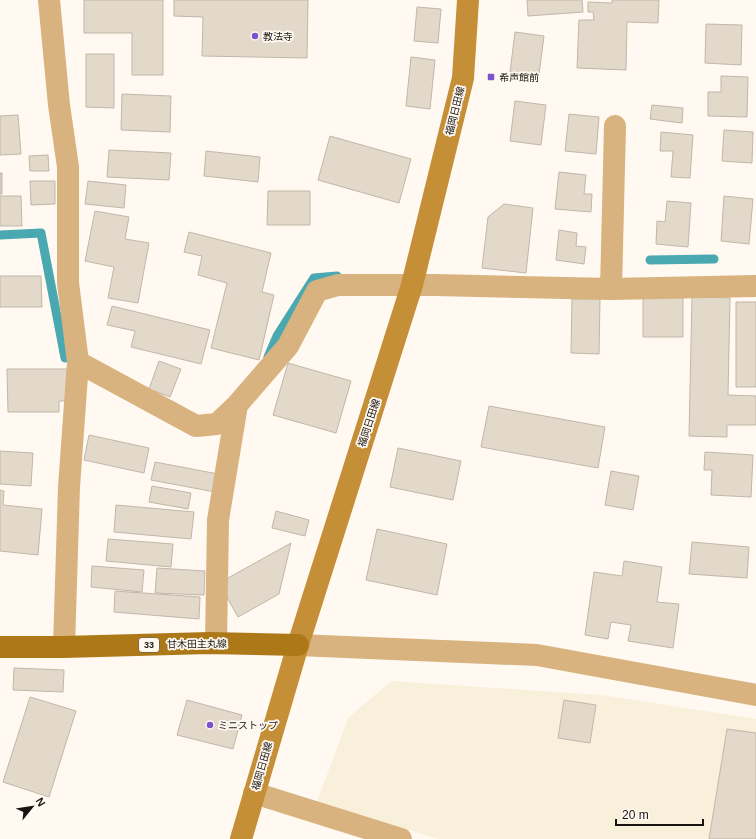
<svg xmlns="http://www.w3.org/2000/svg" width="756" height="839" font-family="Arial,'Noto Sans JP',sans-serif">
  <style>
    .industrial { fill: #f8f0da }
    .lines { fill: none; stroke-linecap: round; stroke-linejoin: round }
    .stream { stroke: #4aa8b0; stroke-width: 9 }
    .building { fill: #e2d9cb; stroke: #c0b7a9 }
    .minor { stroke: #d8b37f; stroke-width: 22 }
    .tertiary { stroke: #d8b37f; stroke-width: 22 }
    .secondary { stroke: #c58f37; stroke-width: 22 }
    .primary { stroke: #ad7818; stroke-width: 22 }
    .poi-dot { fill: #7a53cc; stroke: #fff9f1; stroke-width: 1.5 }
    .labels { text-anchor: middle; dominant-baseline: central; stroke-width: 3.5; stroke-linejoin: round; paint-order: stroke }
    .shield { fill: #fff9f1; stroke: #5d5954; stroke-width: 1 }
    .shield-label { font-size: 9px; font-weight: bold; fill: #181410 }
    .poi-label { font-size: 10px; fill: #181410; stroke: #fff9f1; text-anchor: start }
    .street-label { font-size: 10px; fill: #181410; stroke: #fff9f1 }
  </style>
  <rect width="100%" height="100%" fill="#fff9f1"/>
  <!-- industrial -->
  <path class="industrial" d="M391,681l211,14 154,24v120h-318l-121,-37 31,-84z"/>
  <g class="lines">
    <!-- stream -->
    <path class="stream" d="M0,235l41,-2 24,125
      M650,260l64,-1
      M268,357l9,-21 37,-58 23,-2"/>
  </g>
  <!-- building -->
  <path class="building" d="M84,0h79v75h-31v-42h-48z
    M174,0h134l-1,58 -105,-2 1,-39 -29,-1z
    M527,0h55l1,12 -55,4z
    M612,0h47l-1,23 -31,-1 -1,48 -49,-2 2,-48h15l-1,-8h-5v-10l24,1z
    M417,7l24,2 -3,34 -24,-2z
    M706,24l36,1 -1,40 -36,-2z
    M515,32l29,4 -5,38 -29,-2z
    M86,54h28v54l-28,-1z
    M411,57l24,3 -5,49 -24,-3z
    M721,76l27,1 -1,40 -39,-1v-24h13z
    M122,94l49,2 -1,36 -49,-2z
    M515,101l31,4 -5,40 -31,-4z
    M652,105l31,3 -1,15 -32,-4z
    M569,114l30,3 -3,37 -31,-3z
    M18,115l3,39 -21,1v-39z
    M724,130l29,2 -1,31 -30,-2z
    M661,132l32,3 -3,43 -19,-1 2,-26h-13z
    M330,136l81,23 -12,44 -81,-23z
    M109,150l62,3 -2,27 -62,-3z
    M206,151l54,6 -2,25 -54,-6z
    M48,155l1,16h-19l-1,-15z
    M559,172l27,3 -2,19h8l-1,18 -36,-3z
    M0,173h2v21h-2z
    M30,181h25v23l-24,1z
    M88,181l38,4 -2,23 -39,-4z
    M268,191h42v34h-43z
    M0,196h21l1,30h-22z
    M724,196l29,3 -4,45 -28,-3z
    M667,201l24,2 -3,44 -32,-3 1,-23 8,1z
    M504,204l29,4 -7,65 -44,-5 6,-51z
    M95,211l34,6 -4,22 24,4 -11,60 -30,-5 6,-31 -29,-6z
    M559,230l18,3 -1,13 10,1 -2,17 -28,-4z
    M189,232l82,21 -9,39 12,3 -15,65 -48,-12 16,-65 -29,-8 4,-19 -18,-4z
    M0,276h41l1,31h-42z
    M692,296l38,2 -2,97 28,1v29h-29v12l-38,-1z
    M643,297h40v40h-40z
    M572,299h28l-1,55 -28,-1z
    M736,302h20v85h-20z
    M112,306l98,24 -9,34 -70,-17 4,-16 -28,-6z
    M159,361l22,8 -11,28 -21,-8z
    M288,363l63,18 -15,52 -63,-18z
    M7,369h60v32h-8v11h-51z
    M489,406l116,21 -7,41 -117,-21z
    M89,435l60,13 -5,25 -60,-13z
    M398,448l63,13 -8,39 -63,-13z
    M0,451l33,2 -2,33 -31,-2z
    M705,452l48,3 -2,42 -40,-2 1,-25h-8z
    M155,462l63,12 -3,18 -64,-12z
    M611,471l28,5 -6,34 -28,-5z
    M152,486l39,7 -3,16 -39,-7z
    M0,490l4,1 -1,14 39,4 -4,46 -38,-4z
    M116,505l78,7 -3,27 -77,-7z
    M276,511l33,9 -4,16 -33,-8z
    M377,529l70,15 -10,51 -71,-15z
    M108,539l65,5 -2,23 -65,-6z
    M692,542l57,5 -2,31 -58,-4z
    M291,543l-12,51 -41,23 -19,-34z
    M624,561l38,6 -5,35 22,2 -6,44 -45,-7 3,-16 -20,-3 -3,17 -23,-4 9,-63 28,4z
    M92,566l52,4 -2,22 -51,-5z
    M157,568l48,3 -1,24 -49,-2z
    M115,591l85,6 -1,22 -85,-7z
    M14,668l50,2 -1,22 -50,-2z
    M30,697l46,14 -27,86 -46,-15z
    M187,700l55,15 -9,34 -56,-14z
    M564,700l32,5 -6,38 -32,-5z
    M727,729l29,4v106h-47z"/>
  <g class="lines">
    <!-- minor -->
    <path class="minor" d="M49,0l10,105 9,62v116l10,79 -9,125 -5,160
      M611,289l4,-163
      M78,362l118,64 21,-2 20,-19 51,-59 29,-55 21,-6h97l176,4 145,-3
      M216,643l2,-123 19,-115
      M254,793l147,46"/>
    <!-- tertiary -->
    <path class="tertiary" d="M298,645l239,10 219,40"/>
    <!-- secondary -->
    <path class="secondary" d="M241,839l57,-194 114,-360 51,-207 5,-78"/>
    <!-- primary -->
    <path class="primary" d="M0,647h64l145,-4 89,2"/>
  </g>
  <!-- markers -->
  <g class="poi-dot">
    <circle cx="255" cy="36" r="4"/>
    <rect x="487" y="73" width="8" height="8" rx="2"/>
    <circle cx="210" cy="725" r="4"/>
  </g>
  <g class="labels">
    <!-- shield labels -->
    <rect class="shield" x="139" y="638" width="20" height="14" rx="3"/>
    <g class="shield-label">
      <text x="149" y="645">33</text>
    </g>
    <!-- poi labels -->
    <g class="poi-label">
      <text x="263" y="36">教法寺</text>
      <text x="499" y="77">希声館前</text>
      <text x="218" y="725">ミニストップ</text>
    </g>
    <!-- street labels -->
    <g class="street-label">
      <text transform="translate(455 111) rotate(-76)">福岡日田線</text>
      <text transform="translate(369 423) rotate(-72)">福岡日田線</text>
      <text transform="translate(197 644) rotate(-1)">甘木田主丸線</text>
      <text transform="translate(262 766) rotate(-74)">福岡日田線</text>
    </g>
  </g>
  <!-- north arrow -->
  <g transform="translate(32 807) rotate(60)" stroke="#fff9f1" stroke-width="3" paint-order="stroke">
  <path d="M0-3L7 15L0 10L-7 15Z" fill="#181410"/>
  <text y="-6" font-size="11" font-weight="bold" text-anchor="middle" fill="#181410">N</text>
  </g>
  <!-- scale -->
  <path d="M616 819v6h87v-6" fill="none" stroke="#181410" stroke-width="2"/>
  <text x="622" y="819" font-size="12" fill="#181410" stroke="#fff9f1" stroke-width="3" paint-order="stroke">20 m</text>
</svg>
